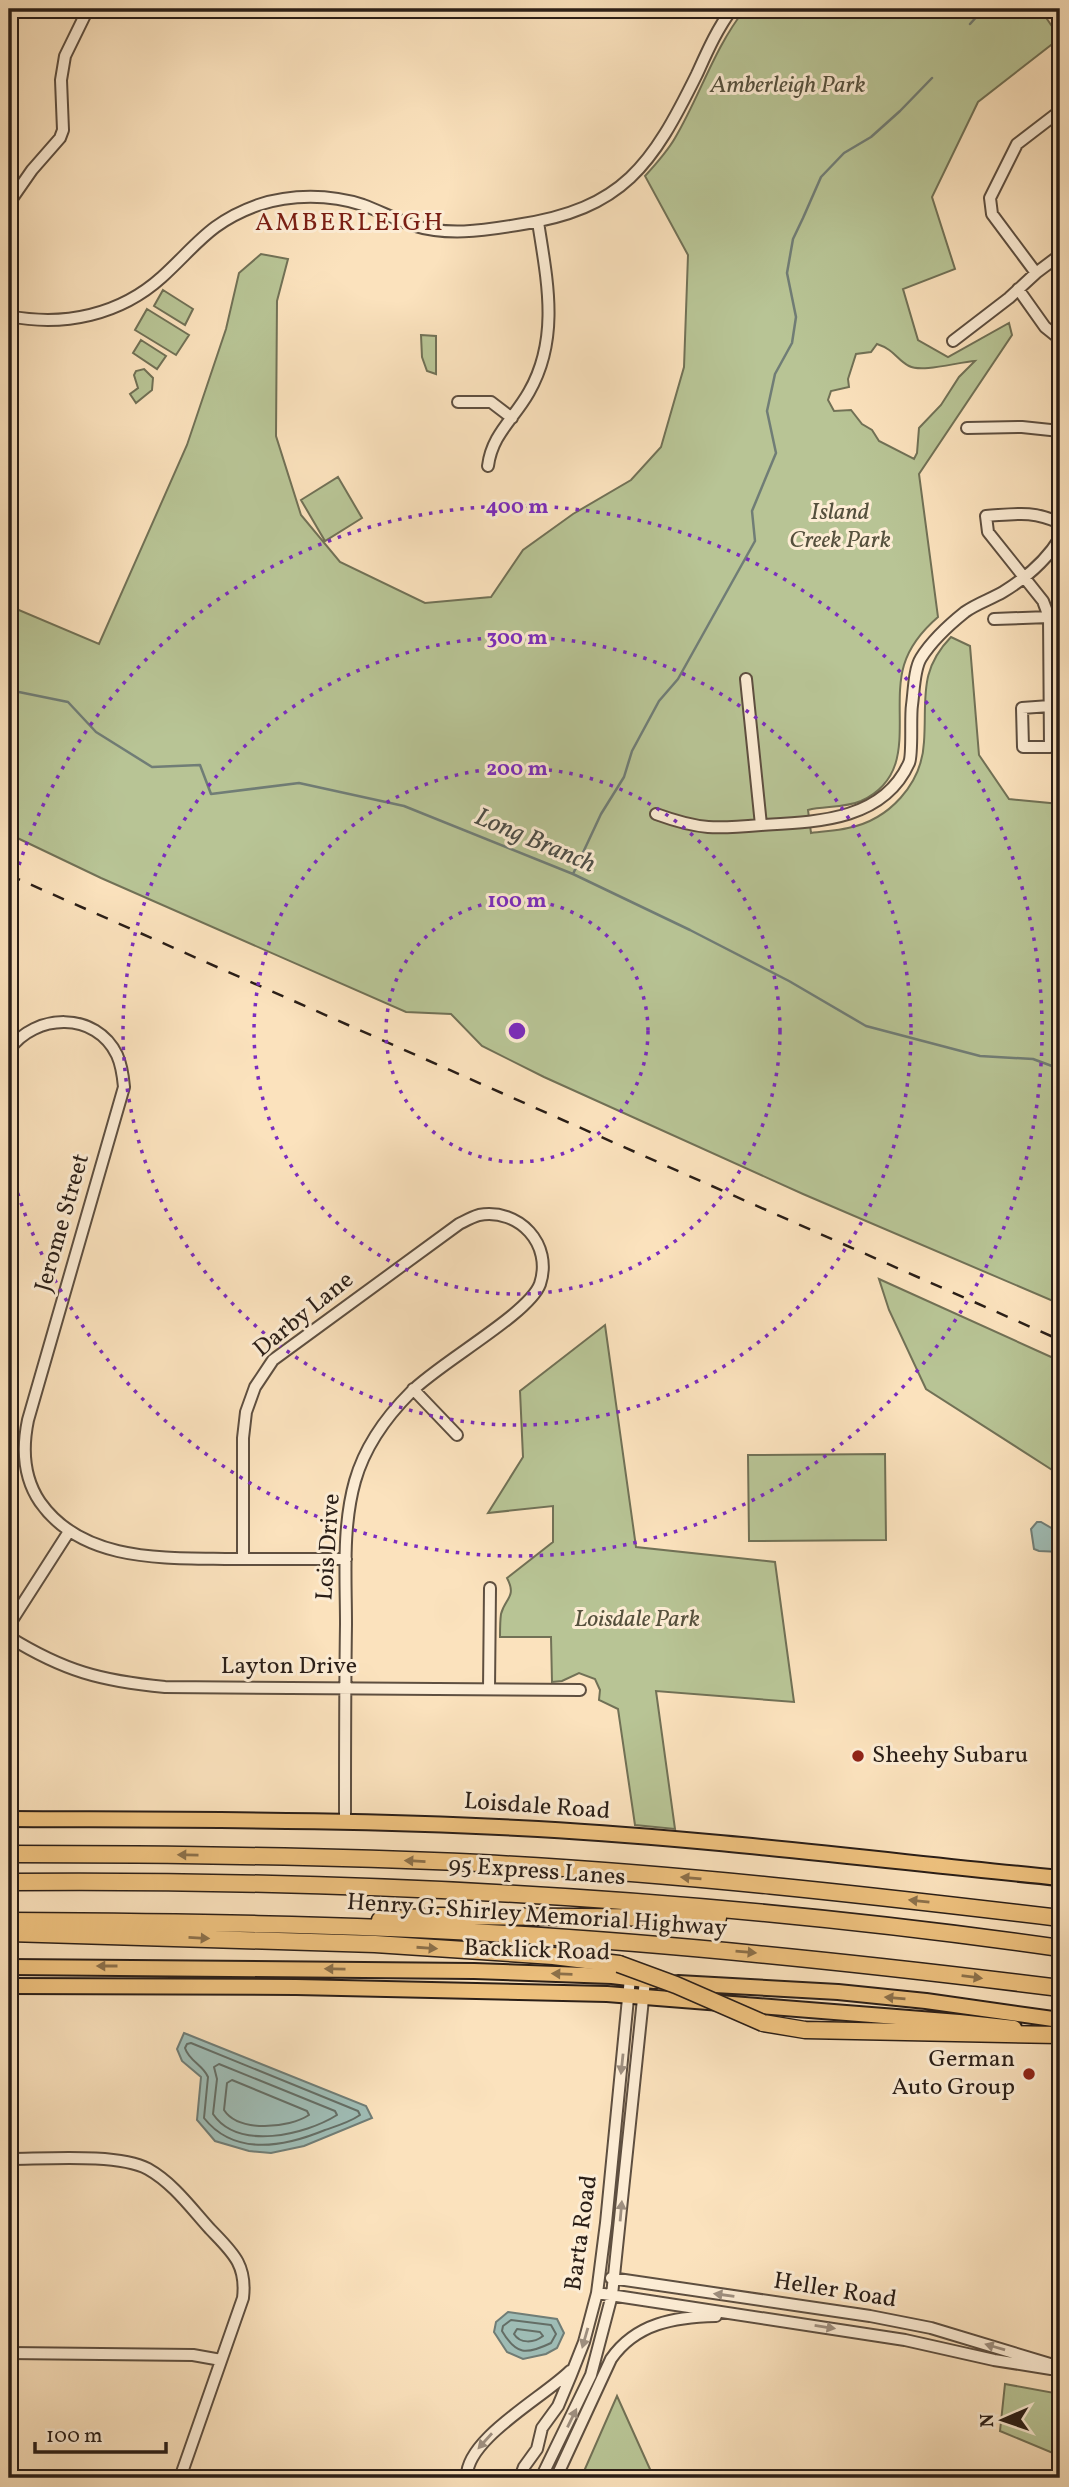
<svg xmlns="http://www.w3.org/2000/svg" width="1069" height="2487" font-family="Vollkorn,serif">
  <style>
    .green { fill: #b8c495; stroke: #717156; stroke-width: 2; fill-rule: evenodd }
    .water { fill: #9fbdb6; stroke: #707d76; stroke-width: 2 }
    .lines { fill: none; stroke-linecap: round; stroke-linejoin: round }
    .shore { stroke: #646e66; stroke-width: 2 }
    .stream { stroke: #707d76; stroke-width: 2.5 }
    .minor-casing { stroke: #5e4f40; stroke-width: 14 }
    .major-casing { stroke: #2a1e17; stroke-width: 18 }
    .highway-casing { stroke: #2a1e17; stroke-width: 19 }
    .minor { stroke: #fcecd4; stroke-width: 10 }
    .major { stroke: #eec17e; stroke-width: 14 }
    .highway { stroke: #eec17e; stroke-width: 16 }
    .rail { stroke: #2a1e17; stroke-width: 2.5; stroke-dasharray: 12 12; stroke-linecap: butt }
    .highway-bridge-casing { stroke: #2a1e17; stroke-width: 19; stroke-linecap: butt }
    .highway-bridge { stroke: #eec17e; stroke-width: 16 }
    .oneway { fill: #8c704a }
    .oneway2 { fill: #9e8f7f }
    .ring { fill: none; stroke: #7b2cbf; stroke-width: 3.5; stroke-dasharray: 3.5 7 }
    .poi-dot { fill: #8f2418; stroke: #fcecd4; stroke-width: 2.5 }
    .labels { text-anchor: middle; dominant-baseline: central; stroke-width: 6; stroke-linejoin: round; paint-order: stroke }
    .park-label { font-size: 24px; font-style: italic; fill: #55503d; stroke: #fcecd4 }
    .street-label { font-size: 24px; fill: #2a1e17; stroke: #fcecd4 }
    .poi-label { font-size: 24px; fill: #2a1e17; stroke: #fcecd4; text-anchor: start }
    .neighbourhood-label { font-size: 26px; letter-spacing: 2px; fill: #7a1f14; stroke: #fcecd4 }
    .water-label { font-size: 26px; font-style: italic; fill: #4d4e47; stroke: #fcecd4 }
    .centre { fill: #7b2cbf; stroke: #fcecd4; stroke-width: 3.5 }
    .ring-label { font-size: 21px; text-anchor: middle; font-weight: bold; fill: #7b2cbf; stroke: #fcecd4; stroke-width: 6; stroke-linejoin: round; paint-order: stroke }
  </style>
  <rect width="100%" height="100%" fill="#fbe2bd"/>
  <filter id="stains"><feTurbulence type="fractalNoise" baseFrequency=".00286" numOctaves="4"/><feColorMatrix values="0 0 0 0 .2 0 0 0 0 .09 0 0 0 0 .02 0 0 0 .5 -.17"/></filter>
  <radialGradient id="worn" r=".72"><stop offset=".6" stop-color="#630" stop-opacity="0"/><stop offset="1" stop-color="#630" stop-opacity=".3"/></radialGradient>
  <!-- green -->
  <path class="green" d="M745,9h303l-1,10 13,19 -82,64 -46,95 23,72 -52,20 15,51 30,17 61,-34 3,12 -93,139 19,143c-15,13 -28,28 -34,48 -14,47 16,109 -43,136 -17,7 -36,5 -53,9l3,23c12,-2 25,-2 37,-5 41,-8 74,-44 76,-86 3,-43 -6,-71 27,-105l19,9 9,109 30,44 51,5v500l-257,-110 -259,-117 -62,-31 -31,-32 -45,-2 -305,-134 -92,-44v-243l5,17 85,36 88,-199 39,-116 13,-56 22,-19 27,5 -11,42 -1,135 25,79 39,47 85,41 66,-6 32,-47 50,-36 58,-34 30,-33 23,-80 4,-112 -43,-79c11,-12 22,-24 30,-38 25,-42 39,-90 70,-129zM877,344c18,6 19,15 32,22 13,7 49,-4 66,-5l-16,16 -18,28 -22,23 -2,25 -3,6 -35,-18 -7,-11 -10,-6 -11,-14 -17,1 -6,-11 3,-9 18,-4 -1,-8 8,-25 15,-2z
    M163,290l30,19 -8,16 -31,-19z
    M147,309l42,26 -13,20 -41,-25z
    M421,335l15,1v38l-9,-3 -5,-14z
    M141,340l25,16 -9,13 -24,-16z
    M144,369l9,9 -1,12 -16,13 -6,-9 8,-6 -4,-13 2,-4z
    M338,477l24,41 -37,23 -24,-41z
    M879,1279l181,82v114l-134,-86 -37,-79z
    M605,1325l31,222 139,15 19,140 -138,-11 19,138 -40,-4 -17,-116 -19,-9 1,-10 -5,-11 -16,-6 -17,8 -10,1 -1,-45h-51c0,-7 0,-16 1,-23 4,-16 16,-17 6,-36l46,-36v-36l-65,7 35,-56 -3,-66z
    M885,1454l1,86 -137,1 -1,-86z
    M1005,2384l55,10v62l-60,-25z
    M617,2396l37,82h-73z"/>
  <!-- water -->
  <path class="water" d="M1037,1522h4l19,11v19l-21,-1 -5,-2 -3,-20z
    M184,2033l182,73 6,12 -68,28 -33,7 -22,-2 -34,-10 -18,-21 4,-43 -19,-16 -5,-12z
    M508,2312l49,7 7,14 -7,15 -11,6 -23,5 -16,-7 -13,-20 2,-10z"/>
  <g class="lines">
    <!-- shore -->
    <path class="shore" d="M191,2043l167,68 2,4c-10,7 -23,11 -35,15 -41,17 -90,27 -121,-12l4,-41c-5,-12 -19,-16 -23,-29l2,-4z
      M219,2064l116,47 2,4c-32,20 -99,36 -124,-1l4,-35 -3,-12z
      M232,2080l75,31 2,4c-20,13 -70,18 -85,-5l3,-27z
      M511,2320l40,5 5,9 -5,9c-25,12 -35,12 -49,-12l1,-5z
      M517,2329l23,3 3,4c-9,7 -23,8 -29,-2z"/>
    <!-- stream -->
    <path class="stream" d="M970,24l10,-11
      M9,690l59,12 28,30 56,35 48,-2 11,29 88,-11 105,23 169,68 117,56 99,51 77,45 114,30 53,3 27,10
      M573,874l28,-60 23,-37 8,-26 27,-50 19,-22 77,-138 -3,-30 24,-58 -9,-42 8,-37 17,-31 4,-26 -9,-44 6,-34 10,-21 18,-41 23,-24 27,-16 29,-26 32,-33"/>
    <!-- minor casing -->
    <g class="minor-casing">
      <path id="minor" d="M9,203l23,-33 28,-32 3,-8 -2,-50 4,-24 23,-47
        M1036,273l-44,-59 -2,-16 27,-54 43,-33
        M1018,289l27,38 15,12
        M9,316c55,11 111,-1 153,-39 35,-32 48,-55 96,-72 33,-11 72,-11 105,0 16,6 32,14 49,20 35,11 69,6 105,0 107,-16 135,-60 180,-151 10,-22 20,-45 35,-65
        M953,341l56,-43 27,-25 24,-18
        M458,402h33l21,16
        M967,428l55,-1 38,4
        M488,466c4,-32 26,-47 41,-74 31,-54 18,-112 9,-170
        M994,619l55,-2
        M746,679l15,146c55,-3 122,-4 148,-62 4,-8 1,-45 3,-58 2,-14 2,-36 9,-47 10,-16 29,-34 44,-46 11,-8 26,-13 38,-20 23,-14 43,-31 57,-54
        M1050,706l-28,2 1,39h27l-1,-130 -6,-16 -55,-69 -2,-16c30,-2 46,-6 74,7
        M656,814c44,16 60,15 105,11
        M9,1050c26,-37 87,-39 108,5 5,11 6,21 7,32l-96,333c-6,29 -5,57 12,82 42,60 123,56 188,57 39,0 79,0 118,0
        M413,1389l44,46
        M243,1559v-121l3,-26 9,-25 18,-27 186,-136c6,-3 13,-7 20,-9 40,-7 74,29 61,69 -11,30 -101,79 -129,108 -26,26 -46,54 -56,89 -13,46 -9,96 -9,143 -1,66 -1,131 -1,197
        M9,1625l59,-92
        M9,1637c55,34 92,44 156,50l415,3
        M489,1689l1,-101
        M9,2159c35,0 109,-6 139,10 25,14 43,39 62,60 22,23 37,35 33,69l-63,180
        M611,2278l259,38 61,12 129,39
        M597,2293l308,47 89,20 57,9
        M9,2353l184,2 28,5
        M467,2478c-3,-38 77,-81 103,-107
        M520,2478l4,-11 13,-18 5,-21 16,-22 13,-31 13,-33 13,-49 9,-70 24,-245
        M541,2478l50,-103 21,-80 33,-315
        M556,2478l55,-119c25,-36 64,-42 105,-43"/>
    </g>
    <!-- major casing -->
    <g class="major-casing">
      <path id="major" d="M9,1819c176,1 353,0 529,10 175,10 348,32 522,49
        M9,1967l465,4 138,5 42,5
        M678,1983l160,9 88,9 134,19
        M9,1986l287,1 311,7 352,28 55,6"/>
    </g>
    <!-- highway casing -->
    <g class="highway-casing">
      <path id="highway" d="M9,1854c157,0 314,2 471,9 194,10 387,32 580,55
        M9,1882c352,-3 703,16 1051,66
        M380,1920l59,-4 279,2
        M9,1921c166,1 332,3 498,13 185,11 369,31 553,54
        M9,1933l366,11 178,12 66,8
        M763,2023l42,7 254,5"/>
    </g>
    <!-- minor -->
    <use href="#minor" class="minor"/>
    <!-- major -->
    <use href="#major" class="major"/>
    <!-- highway -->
    <use href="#highway" class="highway"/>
    <!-- rail -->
    <path class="rail" d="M9,875l1051,465"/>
    <!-- highway-bridge casing -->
    <g class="highway-bridge-casing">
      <path id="highway-bridge" d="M619,1964l57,21 87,38"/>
    </g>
    <!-- highway-bridge -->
    <use href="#highway-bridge" class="highway-bridge"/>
  </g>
  <!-- one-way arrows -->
  <defs><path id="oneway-solid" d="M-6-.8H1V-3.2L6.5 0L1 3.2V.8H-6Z" transform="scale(1.75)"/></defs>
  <g class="oneway">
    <use href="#oneway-solid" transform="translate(188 1855) rotate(-179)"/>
    <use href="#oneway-solid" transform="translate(415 1861) rotate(-177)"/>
    <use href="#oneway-solid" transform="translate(691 1878) rotate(-175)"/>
    <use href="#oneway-solid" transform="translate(919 1901) rotate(-174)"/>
    <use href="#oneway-solid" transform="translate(199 1938) rotate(3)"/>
    <use href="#oneway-solid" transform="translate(427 1948) rotate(4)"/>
    <use href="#oneway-solid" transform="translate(746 1952) rotate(5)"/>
    <use href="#oneway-solid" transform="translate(107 1966) rotate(-180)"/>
    <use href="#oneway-solid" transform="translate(335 1969) rotate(-179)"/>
    <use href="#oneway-solid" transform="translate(562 1974) rotate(-178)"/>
    <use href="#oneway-solid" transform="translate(972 1977) rotate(7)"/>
    <use href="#oneway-solid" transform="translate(895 1998) rotate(-175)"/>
  </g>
  <g class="oneway2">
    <use href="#oneway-solid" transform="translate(622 2064) rotate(96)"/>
    <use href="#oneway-solid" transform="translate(621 2211) rotate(-85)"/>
    <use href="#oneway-solid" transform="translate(724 2295) rotate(-172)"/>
    <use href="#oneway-solid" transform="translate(825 2327) rotate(9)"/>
    <use href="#oneway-solid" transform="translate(585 2338) rotate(106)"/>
    <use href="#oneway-solid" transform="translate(995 2347) rotate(-164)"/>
    <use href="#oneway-solid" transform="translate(572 2418) rotate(-64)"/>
    <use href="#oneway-solid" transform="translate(485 2441) rotate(132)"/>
  </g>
  <!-- distance rings -->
  <g class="ring">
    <circle cx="517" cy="1031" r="131"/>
    <circle cx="517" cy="1031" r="263"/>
    <circle cx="517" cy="1031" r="394"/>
    <path d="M10 895A525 525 0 1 1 10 1167"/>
  </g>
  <!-- markers -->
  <g class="poi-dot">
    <circle cx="858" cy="1756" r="7"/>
    <circle cx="1029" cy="2074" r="7"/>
  </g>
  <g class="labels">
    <!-- park labels -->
    <g class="park-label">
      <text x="788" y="86">Amberleigh Park</text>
      <text x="840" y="513">Island<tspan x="840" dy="28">Creek Park</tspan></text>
      <text x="637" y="1620">Loisdale Park</text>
    </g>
    <!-- street labels -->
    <g class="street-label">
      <text transform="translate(63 1223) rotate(-74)">Jerome Street</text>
      <text transform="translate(304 1315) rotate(-39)">Darby Lane</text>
      <text transform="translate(329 1547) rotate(-86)">Lois Drive</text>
      <text x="289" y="1667">Layton Drive</text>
      <text transform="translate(537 1807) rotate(4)">Loisdale Road</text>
      <text transform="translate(537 1872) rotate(4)">95 Express Lanes</text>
      <text transform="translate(537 1916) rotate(4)">Henry G. Shirley Memorial Highway</text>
      <text transform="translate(537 1951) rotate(2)">Backlick Road</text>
      <text transform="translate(582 2233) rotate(-82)">Barta Road</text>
      <text transform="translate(835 2291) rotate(9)">Heller Road</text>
    </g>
    <!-- poi labels -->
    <g class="poi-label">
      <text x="872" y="1756">Sheehy Subaru</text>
      <text x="1015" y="2060" text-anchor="end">German<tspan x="1015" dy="28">Auto Group</tspan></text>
    </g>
    <!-- neighbourhood labels -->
    <g class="neighbourhood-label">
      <text x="350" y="223">AMBERLEIGH</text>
    </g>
    <!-- water labels -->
    <g class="water-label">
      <text transform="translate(535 841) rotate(23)">Long Branch</text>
    </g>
  </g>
  <circle cx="517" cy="1031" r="10" class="centre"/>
  <g class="ring-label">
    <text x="517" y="513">400 m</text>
    <text x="517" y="644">300 m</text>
    <text x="517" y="775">200 m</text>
    <text x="517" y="907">100 m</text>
  </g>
  <!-- margin -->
  <rect width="1069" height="2487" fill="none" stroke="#fbe2bd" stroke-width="35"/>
  <rect x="10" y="10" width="1048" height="2466" fill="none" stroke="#2a1e17" stroke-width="3.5"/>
  <rect x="18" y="18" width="1034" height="2452" fill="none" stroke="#2a1e17" stroke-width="2"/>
  <!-- north arrow -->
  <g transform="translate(1003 2420) rotate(268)" stroke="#fcecd4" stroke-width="5" paint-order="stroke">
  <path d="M0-5L12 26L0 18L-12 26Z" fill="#2a1e17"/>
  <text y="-10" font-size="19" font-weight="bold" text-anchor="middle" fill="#2a1e17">N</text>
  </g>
  <!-- scale -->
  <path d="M35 2442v10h131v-10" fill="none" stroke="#2a1e17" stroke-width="3.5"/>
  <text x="46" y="2442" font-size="21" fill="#2a1e17" stroke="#fcecd4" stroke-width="5" paint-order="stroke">100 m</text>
  <rect width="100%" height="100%" filter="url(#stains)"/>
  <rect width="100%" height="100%" fill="url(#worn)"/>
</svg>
